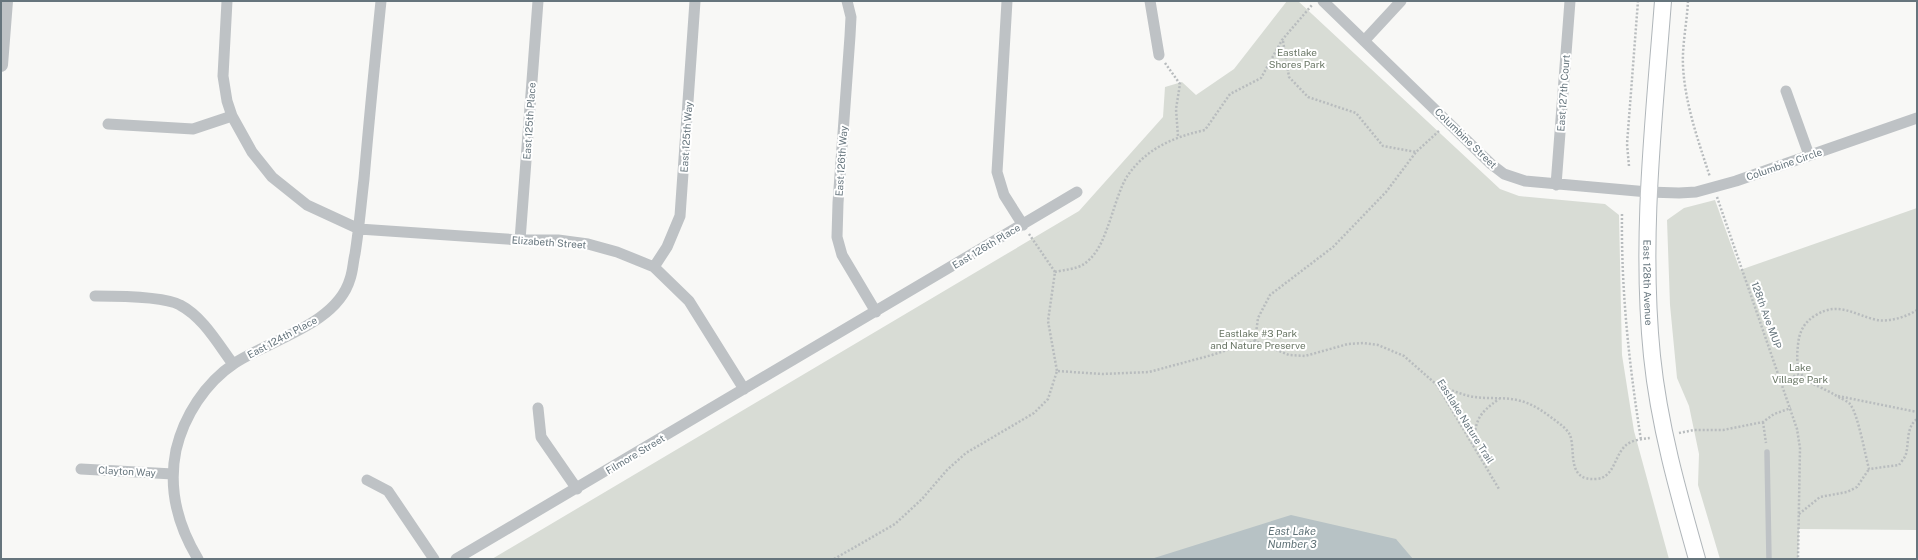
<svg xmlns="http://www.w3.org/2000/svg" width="1918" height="560" font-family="'Public Sans',sans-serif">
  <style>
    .green { fill: #d8dcd5 }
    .water { fill: #b7c2c5 }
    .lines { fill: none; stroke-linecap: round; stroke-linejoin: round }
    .secondary-casing { stroke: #b0b6ba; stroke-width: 18 }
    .path { stroke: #b8bcbe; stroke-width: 2.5; stroke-dasharray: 2 2; stroke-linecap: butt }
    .service { stroke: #bec2c5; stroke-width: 5.5 }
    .minor { stroke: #bec2c5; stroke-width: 11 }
    .tertiary { stroke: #bec2c5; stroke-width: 14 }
    .secondary { stroke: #fff; stroke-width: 16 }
    .labels { text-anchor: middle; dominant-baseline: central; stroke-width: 4; stroke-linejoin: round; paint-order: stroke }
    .park-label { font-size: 10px; fill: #697665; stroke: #fff }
    .street-label { font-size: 10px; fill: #66757d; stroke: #fff }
    .water-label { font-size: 11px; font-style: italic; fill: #617378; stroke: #fff }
  </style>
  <rect width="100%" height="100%" fill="#f8f8f6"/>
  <!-- green -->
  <path class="green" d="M1287,1h11l202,188 19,7 86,8 14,11 3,140 12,76 35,128h-1177l587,-348 84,-94 2,-30 17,-5 14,13 38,-26z
    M1715,200l25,70 177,-62v322l-118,-1 -1,30h-78l-22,-74 1,-31 -10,-48 -12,-28 -7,-73 -3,-85 17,-12z"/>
  <!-- water -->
  <path class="water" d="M1291,515l105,24 17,20h-262z"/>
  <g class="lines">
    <!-- secondary casing -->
    <g class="secondary-casing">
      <g id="secondary">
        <path id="s1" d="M1663,1c-9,118 -23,237 -11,355 7,69 26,136 45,203"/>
      </g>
    </g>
    <!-- path -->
    <path class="path" d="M1688,1c-1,21 -6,44 -5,65 2,38 15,74 27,111
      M1283,41l6,36 19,20 48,16 27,33 33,6 24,-22
      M1165,63l15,21 -4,25 2,27
      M1629,166l-2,-22 11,-143
      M1717,197l80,232 3,19 -2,111
      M1622,214c-1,76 7,150 19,226
      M1029,234l26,38 -7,49 9,50
      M1055,272c8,-2 22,-3 29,-8 13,-9 19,-24 24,-38 5,-13 12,-40 20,-51 19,-27 46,-38 77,-45l25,-36 31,-16 21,-38 30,-35
      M1917,310c-11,7 -27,12 -40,10 -23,-5 -38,-19 -61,-5 -12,7 -17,17 -18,30 -5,41 15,35 42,53 3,1 8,4 10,6 8,10 15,50 19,65l30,-4c2,-3 6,-7 7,-11 3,-11 0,-27 11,-35
      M1255,341l3,-23 12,-23 63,-48 53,-55 30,-40
      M1782,380l18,-6
      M1437,385c11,4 21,8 32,11 17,4 35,0 52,5 15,4 27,14 39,23 4,3 8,7 10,11 6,16 -4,46 26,44 18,-1 18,-22 29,-33 6,-6 17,-7 25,-8
      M1838,396l79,16
      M1763,422l3,21
      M1679,433l15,-3h29l40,-8 11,-8 17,-6
      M1474,446c1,-26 4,-32 25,-47
      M1799,514l21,-17 27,-5 10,-5 12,-18
      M834,559l61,-35 27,-25 25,-29 19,-17 68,-40 14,-14 9,-28 45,3 47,-2 63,-17 43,-14 34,14 16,1 43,-12 15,-1 15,2 26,11 33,29 62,104"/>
    <!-- service -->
    <path class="service" d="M1767,452l2,107"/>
    <!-- minor -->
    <path class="minor" d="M227,1l-4,75 4,25 5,15 20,36 20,25 35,28 52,24 161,11h38l30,4 29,8 37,15 35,34 55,88
      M847,1l4,16 -1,19 -12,167 -1,34 5,18 34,57
      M1007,1l-10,171 7,23 19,30
      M1150,1l9,54
      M1323,1l168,163 13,10 21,7 123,11 31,1 17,-1 40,-11 181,-63
      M1364,41l37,-40
      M1786,91l23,64
      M108,124l85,5 39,-13
      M1556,185l14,-184
      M520,240l18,-239
      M654,267l13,-20 13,-31 15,-215
      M95,296c20,0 69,0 85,9 23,12 38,39 53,59
      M538,408l3,29 36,52
      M81,469l92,5
      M367,480l21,11 46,68
      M198,559c-20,-33 -30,-70 -22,-109 8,-34 29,-67 59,-87 35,-23 102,-39 115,-84 3,-8 3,-17 5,-25 4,-25 6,-50 9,-75 5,-59 11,-119 17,-178
      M456,559l621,-367"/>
    <!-- tertiary -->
    <path class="tertiary" d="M1,65l5,-64"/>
    <!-- secondary -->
    <use href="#secondary" class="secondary"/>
  </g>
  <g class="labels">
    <!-- park labels -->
    <g class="park-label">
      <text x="1297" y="52">Eastlake<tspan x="1297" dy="12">Shores Park</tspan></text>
      <text x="1258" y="333">Eastlake #3 Park<tspan x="1258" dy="12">and Nature Preserve</tspan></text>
      <text x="1800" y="367">Lake<tspan x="1800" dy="12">Village Park</tspan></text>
    </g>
    <!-- street labels -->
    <g class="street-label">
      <text transform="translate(1563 93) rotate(-86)">East 127th Court</text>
      <text transform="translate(529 121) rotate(-86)">East 125th Place</text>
      <text transform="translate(686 137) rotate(-86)">East 125th Way</text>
      <text transform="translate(1466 138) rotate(44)">Columbine Street</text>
      <text transform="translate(841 161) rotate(-86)">East 126th Way</text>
      <text transform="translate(1784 164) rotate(-19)">Columbine Circle</text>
      <text transform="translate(549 242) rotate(4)">Elizabeth Street</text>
      <text transform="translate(986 246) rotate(-31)">East 126th Place</text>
      <text stroke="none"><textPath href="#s1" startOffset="282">East 128th Avenue</textPath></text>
      <text transform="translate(1767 315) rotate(70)">128th Ave MUP</text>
      <text transform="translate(282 337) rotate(-28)">East 124th Place</text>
      <text transform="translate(1466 421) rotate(58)">Eastlake Nature Trail</text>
      <text transform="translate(635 454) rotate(-31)">Filmore Street</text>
      <text transform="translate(127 471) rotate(3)">Clayton Way</text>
    </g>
    <!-- water labels -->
    <g class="water-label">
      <text x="1292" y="531">East Lake<tspan x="1292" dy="13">Number 3</tspan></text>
    </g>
  </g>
  <!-- border -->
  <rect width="1918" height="560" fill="none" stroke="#66757d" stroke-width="4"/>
</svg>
